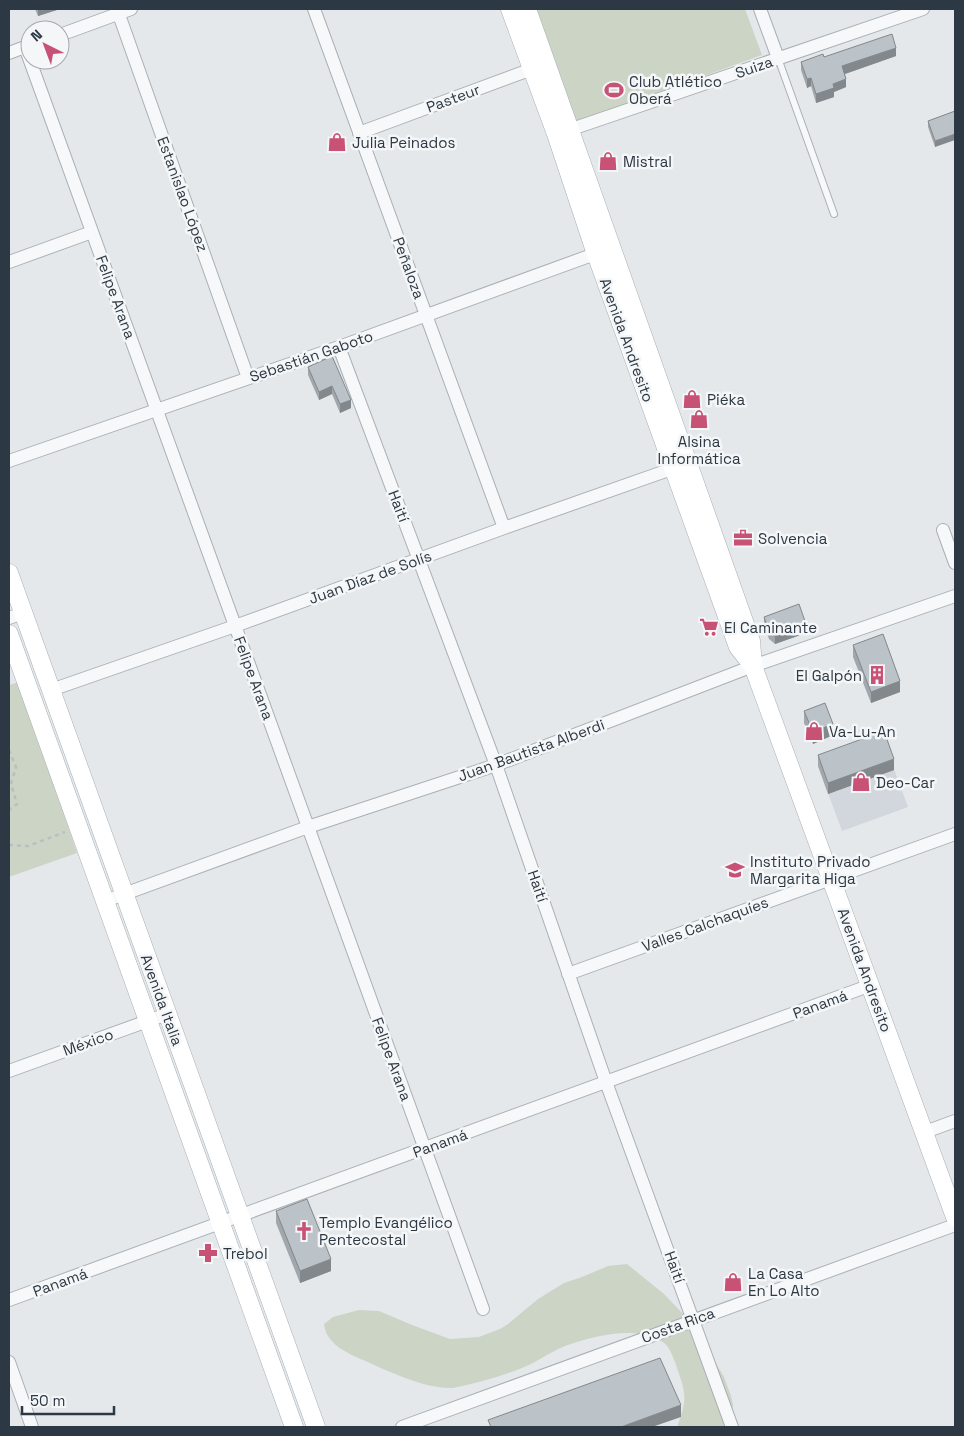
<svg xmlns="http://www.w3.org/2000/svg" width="964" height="1436" font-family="'Space Grotesk',sans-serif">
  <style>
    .built { fill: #d2d7dd }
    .green { fill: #ccd4c6 }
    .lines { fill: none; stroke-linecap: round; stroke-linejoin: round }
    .service-casing { stroke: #a9b0b5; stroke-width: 8 }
    .minor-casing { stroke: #a9b0b5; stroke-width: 14 }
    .secondary-casing { stroke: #a9b0b5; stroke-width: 19 }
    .path { stroke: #babec2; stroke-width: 2.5; stroke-dasharray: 4 4; stroke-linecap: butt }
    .service { stroke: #f7f8f9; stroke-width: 6 }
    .minor { stroke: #f7f8f9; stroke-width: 12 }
    .secondary { stroke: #fff; stroke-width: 18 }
    .wall { fill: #a1a7ac }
    .shaded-wall { fill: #83888c }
    .building { fill: #bbc2c8; stroke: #83888c }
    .labels { text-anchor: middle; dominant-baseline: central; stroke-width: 5; stroke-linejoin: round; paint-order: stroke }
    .street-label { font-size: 15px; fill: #2c3843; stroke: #f4f6f8 }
    .poi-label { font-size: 15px; fill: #2c3843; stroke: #f4f6f8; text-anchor: start }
  </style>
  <rect width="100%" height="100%" fill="#e4e8eb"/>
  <!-- built -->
  <path class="built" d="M884,742l24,65 -66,24 -24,-65z"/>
  <!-- green -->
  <path class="green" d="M531,9h214l17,46 -190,69z
    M19,682l58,171 -68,24v-192z
    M627,1264l37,30 20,21 18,25 22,37 7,19 2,9 -4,22h-52c12,-31 8,-35 -2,-65 -3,-7 -5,-14 -11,-19 -25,-19 -72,-7 -99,3 -15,6 -28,16 -43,22 -17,7 -34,12 -51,16 -6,1 -12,3 -18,4 -29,1 -65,-17 -90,-28 -16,-7 -37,-16 -39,-36l9,-7 26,-7 20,1 33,14 38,14 29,-2 21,-8 8,-5 30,-25 26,-16 18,-6 26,-11z"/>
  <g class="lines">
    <!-- service casing -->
    <g class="service-casing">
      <path id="service" d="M778,58l56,156"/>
    </g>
    <!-- minor casing -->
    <g class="minor-casing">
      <path id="minor" d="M117,9l131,369
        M314,9l190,519
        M760,9l18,49
        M60,35l71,-26
        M25,47l458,1262
        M9,53l21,-8
        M563,132l360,-123
        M359,133l181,-67
        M9,262l83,-30
        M339,347l157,418 110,317 126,345
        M9,461l330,-114 264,-96
        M943,530l12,33
        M9,618l14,-5
        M51,690l184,-64 269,-98 176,-62
        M105,901l203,-74 188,-62 257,-99 202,-70
        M568,974l387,-140
        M9,1071l158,-57
        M925,1132l30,-11
        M9,1300l862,-315
        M9,1362l23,65
        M402,1427l553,-202"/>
    </g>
    <!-- secondary casing -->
    <g class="secondary-casing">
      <path id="secondary" d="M510,9l46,125 40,120 142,393 15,19
        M527,9l224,632 2,25 202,551
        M9,573l307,854
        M9,634l285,793"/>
    </g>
    <!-- path -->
    <path class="path" d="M9,750l7,17 -5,17 6,20 -8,6
      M9,845l19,1 37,-14"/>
    <!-- service -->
    <use href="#service" class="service"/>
    <!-- minor -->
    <use href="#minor" class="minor"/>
    <!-- secondary -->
    <use href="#secondary" class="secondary"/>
  </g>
  <!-- wall -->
  <path class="wall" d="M35,9h25l-22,7z
    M896,56l-51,18 1,13 -12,5v5l-18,6 -5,-17 -4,2 -6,-18v-8l23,-5z
    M955,111l-20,36 -7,-20v-6z
    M332,356l19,52 -11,5 -8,-19 -13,6 -11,-25v-8z
    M764,617l42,16 -31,11 -6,-5 -5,-14z
    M853,645l47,47 -29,11 -18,-46z
    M804,711l29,24 -20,9 -9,-21z
    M818,755l76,15 -66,24 -10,-28z
    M276,1211l55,60 -31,12 -24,-60z"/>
  <!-- shaded-wall -->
  <path class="shaded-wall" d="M38,9h22l-22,7z
    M896,48v8l-54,19v-9z
    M811,78v8l-4,2v-9z
    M846,79v8l-12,5v5l-18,6v-9l17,-10z
    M955,134v6l-20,7v-6z
    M332,386v8l-13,6v-8z
    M351,400v8l-11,5v-9z
    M806,624v9l-31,11v-8z
    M900,681v11l-29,11v-11z
    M833,724v11l-20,9v-12z
    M894,759v11l-66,24v-11z
    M331,1259v12l-31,12v-12z
    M681,1405v12l-29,10h-31z"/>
  <!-- building -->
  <path class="building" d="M892,34l4,14 -54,18 4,13 -13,5 1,4 -18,6 -5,-16 -4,1 -6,-17 22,-8 1,3z
    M955,111v23l-20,7 -7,-20z
    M332,356l19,44 -11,4 -8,-18 -13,6 -11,-25z
    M799,604l7,20 -31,12 -6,-5 -5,-14z
    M883,634l17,47 -29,11 -18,-47z
    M825,703l8,21 -20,8 -9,-21z
    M884,731l10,28 -66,24 -10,-28z
    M307,1199l24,60 -31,12 -24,-60z
    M660,1358l21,47 -60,22h-130l-3,-7z"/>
  <!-- icons -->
  <defs>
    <g id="stadium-bare" transform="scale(1.5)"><path d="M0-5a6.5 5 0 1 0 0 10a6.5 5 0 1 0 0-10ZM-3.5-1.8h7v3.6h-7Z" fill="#c85176" stroke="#f4f6f8" stroke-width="2.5" paint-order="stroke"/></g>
    <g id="shop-bare" transform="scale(1.5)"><path d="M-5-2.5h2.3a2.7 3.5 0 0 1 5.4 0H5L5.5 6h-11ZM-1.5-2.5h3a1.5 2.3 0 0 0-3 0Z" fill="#c85176" stroke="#f4f6f8" stroke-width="2.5" paint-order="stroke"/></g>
    <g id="office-bare" transform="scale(1.5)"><path d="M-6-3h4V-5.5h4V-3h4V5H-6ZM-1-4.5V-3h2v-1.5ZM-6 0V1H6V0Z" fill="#c85176" stroke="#f4f6f8" stroke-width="2.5" paint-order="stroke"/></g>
    <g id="supermarket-bare" transform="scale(1.5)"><path d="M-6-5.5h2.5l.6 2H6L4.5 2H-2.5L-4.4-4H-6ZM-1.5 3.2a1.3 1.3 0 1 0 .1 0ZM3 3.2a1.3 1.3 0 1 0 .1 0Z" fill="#c85176" stroke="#f4f6f8" stroke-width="2.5" paint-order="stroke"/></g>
    <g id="building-bare" transform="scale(1.5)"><path d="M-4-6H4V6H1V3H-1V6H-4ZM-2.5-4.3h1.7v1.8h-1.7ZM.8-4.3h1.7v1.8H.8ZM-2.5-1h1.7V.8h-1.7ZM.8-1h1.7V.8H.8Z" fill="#c85176" stroke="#f4f6f8" stroke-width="2.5" paint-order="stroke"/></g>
    <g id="school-bare" transform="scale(1.5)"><path d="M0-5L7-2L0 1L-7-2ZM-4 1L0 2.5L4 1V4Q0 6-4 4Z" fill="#c85176" stroke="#f4f6f8" stroke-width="2.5" paint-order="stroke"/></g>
    <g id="church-bare" transform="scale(1.5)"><path d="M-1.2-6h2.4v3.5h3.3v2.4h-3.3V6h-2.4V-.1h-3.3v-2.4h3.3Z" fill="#c85176" stroke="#f4f6f8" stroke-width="2.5" paint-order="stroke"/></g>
    <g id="pharmacy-bare" transform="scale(1.5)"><path d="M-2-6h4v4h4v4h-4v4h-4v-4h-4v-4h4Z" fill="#c85176" stroke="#f4f6f8" stroke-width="2.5" paint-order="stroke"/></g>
  </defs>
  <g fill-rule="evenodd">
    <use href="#stadium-bare" x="614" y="90"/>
    <use href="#shop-bare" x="337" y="142"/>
    <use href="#shop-bare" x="608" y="161"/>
    <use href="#shop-bare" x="692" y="399"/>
    <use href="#shop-bare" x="699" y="419"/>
    <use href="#office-bare" x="743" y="538"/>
    <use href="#supermarket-bare" x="709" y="627"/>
    <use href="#building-bare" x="877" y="675"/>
    <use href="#shop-bare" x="814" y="731"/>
    <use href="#shop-bare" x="861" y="782"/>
    <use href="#school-bare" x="735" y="870"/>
    <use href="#church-bare" x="304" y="1231"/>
    <use href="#pharmacy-bare" x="208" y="1253"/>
    <use href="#shop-bare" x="733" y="1282"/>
  </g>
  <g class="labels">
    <!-- street labels -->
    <g class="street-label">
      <text transform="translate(754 67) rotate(-19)">Suiza</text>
      <text transform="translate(453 98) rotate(-20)">Pasteur</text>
      <text transform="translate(183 194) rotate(70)">Estanislao López</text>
      <text transform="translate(409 268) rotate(70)">Peñaloza</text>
      <text transform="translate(116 297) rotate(70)">Felipe Arana</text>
      <text transform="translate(627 340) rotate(70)">Avenida Andresito</text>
      <text transform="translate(311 356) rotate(-19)">Sebastián Gaboto</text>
      <text transform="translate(399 506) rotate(69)">Haití</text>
      <text transform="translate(370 577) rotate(-20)">Juan Díaz de Solís</text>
      <text transform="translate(254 678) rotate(70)">Felipe Arana</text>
      <text transform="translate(531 750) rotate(-20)">Juan Bautista Alberdi</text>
      <text transform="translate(538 886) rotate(71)">Haití</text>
      <text transform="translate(705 924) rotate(-20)">Valles Calchaquíes</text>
      <text transform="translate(865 970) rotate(70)">Avenida Andresito</text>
      <text transform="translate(162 1000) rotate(70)">Avenida Italia</text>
      <text transform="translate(820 1004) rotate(-20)">Panamá</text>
      <text transform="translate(88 1042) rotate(-20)">México</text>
      <text transform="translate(392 1059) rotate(70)">Felipe Arana</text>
      <text transform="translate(440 1143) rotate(-20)">Panamá</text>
      <text transform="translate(675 1267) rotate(70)">Haití</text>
      <text transform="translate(60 1282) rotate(-20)">Panamá</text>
      <text transform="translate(678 1325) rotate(-20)">Costa Rica</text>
    </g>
    <!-- poi labels -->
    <g class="poi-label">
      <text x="629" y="81">Club Atlético<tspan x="629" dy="17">Oberá</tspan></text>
      <text x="352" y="142">Julia Peinados</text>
      <text x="623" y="161">Mistral</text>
      <text x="707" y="399">Piéka</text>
      <text x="699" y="441" text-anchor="middle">Alsina<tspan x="699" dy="17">Informática</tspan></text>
      <text x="758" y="538">Solvencia</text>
      <text x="724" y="627">El Caminante</text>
      <text x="862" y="675" text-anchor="end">El Galpón</text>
      <text x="829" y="731">Va-Lu-An</text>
      <text x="876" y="782">Deo-Car</text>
      <text x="750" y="861">Instituto Privado<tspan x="750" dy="17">Margarita Higa</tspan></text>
      <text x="319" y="1222">Templo Evangélico<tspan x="319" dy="17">Pentecostal</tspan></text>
      <text x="223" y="1253">Trebol</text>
      <text x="748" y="1273">La Casa<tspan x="748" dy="17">En Lo Alto</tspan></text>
    </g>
  </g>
  <!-- border -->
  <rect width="964" height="1436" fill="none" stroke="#2c3843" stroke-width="20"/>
  <!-- north arrow -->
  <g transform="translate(45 45) rotate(318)"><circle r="24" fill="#f4f6f8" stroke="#a4aab0"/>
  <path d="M0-4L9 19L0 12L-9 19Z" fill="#c85176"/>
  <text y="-8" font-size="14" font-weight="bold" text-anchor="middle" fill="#2c3843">N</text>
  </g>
  <!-- scale -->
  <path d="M22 1406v8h92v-8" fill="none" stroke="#2c3843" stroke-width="2.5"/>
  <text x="30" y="1406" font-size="15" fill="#2c3843" stroke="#f4f6f8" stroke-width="4" paint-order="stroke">50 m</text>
</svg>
